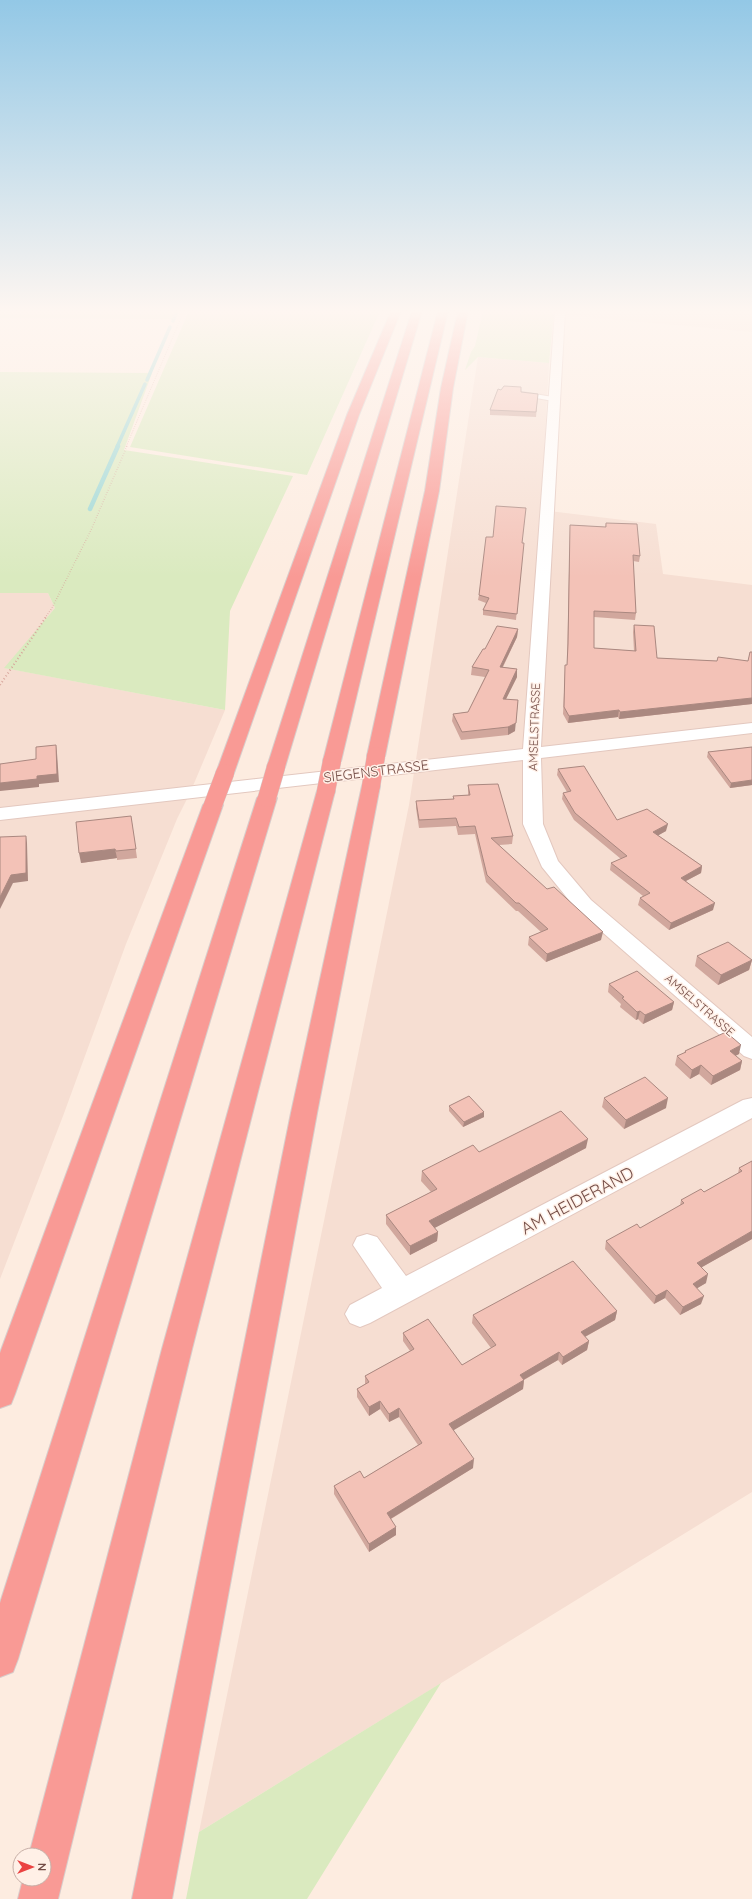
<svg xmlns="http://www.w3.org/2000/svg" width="752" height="1899" font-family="Quicksand,sans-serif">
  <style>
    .residential { fill: #f6ded2 }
    .green { fill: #daeabf }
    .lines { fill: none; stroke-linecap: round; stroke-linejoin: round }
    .stream-far1 { stroke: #9bd8d5; stroke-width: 3.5 }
    .stream { stroke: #9bd8d5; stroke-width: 4.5 }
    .service-casing { stroke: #e3c8bf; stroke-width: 2 }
    .minor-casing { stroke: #e3c8bf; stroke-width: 2 }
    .motorway-casing { stroke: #d8cdcb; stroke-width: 2 }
    .path-far2 { stroke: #d7a59b; stroke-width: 1; stroke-dasharray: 0.5 1.5; stroke-linecap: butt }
    .path-far1 { stroke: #d7a59b; stroke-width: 1.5; stroke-dasharray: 0.5 2; stroke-linecap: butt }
    .path { stroke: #d7a59b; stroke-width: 2; stroke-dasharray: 1 2.5; stroke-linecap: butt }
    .service { fill: #fff; fill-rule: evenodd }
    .minor { fill: #fff; fill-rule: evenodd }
    .motorway { fill: #f99a95; fill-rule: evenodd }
    .motorway-bridge-casing { stroke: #d8cdcb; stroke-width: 19; stroke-linecap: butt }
    .motorway-bridge { stroke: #f99a95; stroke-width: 18 }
    .wall { fill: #d1a79d }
    .shaded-wall { fill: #aa8880 }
    .building { fill: #f3c2b7; stroke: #aa8880 }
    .labels { text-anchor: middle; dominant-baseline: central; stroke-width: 3; stroke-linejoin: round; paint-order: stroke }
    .far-street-label { font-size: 12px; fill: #744d47; stroke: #fff0e7 }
    .street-label { font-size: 14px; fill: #744d47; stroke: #fff0e7 }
    .near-street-label { font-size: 17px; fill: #744d47; stroke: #fff0e7 }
  </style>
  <rect width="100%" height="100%" fill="#fdece0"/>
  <!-- residential -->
  <path class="residential" d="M565,311h163l24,2v19l-187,-17z
    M478,357l71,6 -8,147 115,14 7,50 89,11v907l-553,340 210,-1027z
    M0,593h48l7,15 -50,60 220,42 -35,83 -13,26 -51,125 -63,172 -63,163z"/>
  <!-- green -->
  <path class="green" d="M0,311h178l-4,8 -174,-1z
    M189,311h191l-73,164 -177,-28z
    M483,311h71l-5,52 -71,-6 -13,13 6,-18 4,-6z
    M0,372l152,1 -28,77 169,26 -63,135 -5,99 -221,-42 51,-60 -7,-15h-48z
    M441,1683l-134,216h-121l13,-67z"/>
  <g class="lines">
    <!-- stream-far1 -->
    <path class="stream-far1" d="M173,321l3,-7
      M147,380l23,-53
      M117,447l28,-63"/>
    <!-- stream -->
    <path class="stream" d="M90,509l28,-63"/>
    <!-- service casing -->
    <g class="service-casing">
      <path id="service" d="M522,392l31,5 4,2 -4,2 -28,-5h-3z"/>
    </g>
    <!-- minor casing -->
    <g class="minor-casing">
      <path id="minor" d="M555,311h10l-24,436 211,-24v10l-211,25 2,66 15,37 33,39 161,137v22l-8,-3 -167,-146 -35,-43 -19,-43v-64l-523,60v-12l523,-59z
        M752,1098v20l-382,205 -10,4 -10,-4 -5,-9 5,-9 32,-17 -29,-43 4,-8 10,-3 10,3 29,39 337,-176z"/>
    </g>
    <!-- motorway casing -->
    <g class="motorway-casing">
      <path id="motorway" d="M391,311h10l-42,104 -125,358 -2,4 -7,2 -7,-2 -2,-4 131,-358z
        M412,311h10l-137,456 -2,4 -7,2 -7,-2 -2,-4z
        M438,311h10l-107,450 -3,4 -6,2 -6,-2 -3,-4z
        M458,311h10l-15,77 -14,103 -54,265 -3,4 -6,1 -6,-1 -3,-4 58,-265 16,-103z
        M371,780l7,2 2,4 -63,327 -145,786h-40l159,-786 71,-327 2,-4z
        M326,785l7,2 2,4 -143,558 -134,550h-40l5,-20h21v-24h-15l133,-506 155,-558 2,-4z
        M267,792l7,2 3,4 -259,861 -5,13 -13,5v-74l257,-805 3,-4z
        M213,799l7,2 3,4 -208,589 -4,10 -11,4v-55l203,-548 3,-4z"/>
    </g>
    <!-- path-far2 -->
    <path class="path-far2" d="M126,447l58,-136"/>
    <!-- path-far1 -->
    <path class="path-far1" d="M45,618l7,-10 40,-80 35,-82"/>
    <!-- path -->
    <path class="path" d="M0,685l46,-68"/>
    <!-- service -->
    <use href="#service" class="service"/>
    <!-- minor -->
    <use href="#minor" class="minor"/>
    <!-- motorway -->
    <use href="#motorway" class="motorway"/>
    <!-- motorway-bridge casing -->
    <g class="motorway-bridge-casing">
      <path id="motorway-bridge" d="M371,786l5,-30
        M326,791l6,-30
        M267,798l9,-31
        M213,805l12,-32"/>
    </g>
    <!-- motorway-bridge -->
    <use href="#motorway-bridge" class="motorway-bridge"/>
  </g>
  <!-- wall -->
  <path class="wall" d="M538,394l-2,23 -46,-2v-5z
    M606,523l34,33 -1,6 -6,-1 3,52 -1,7 -41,-3v31l40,3 -1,-19 1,-7 23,33 60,3h31l2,-9h2v52l-133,15 -1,-2 -50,6 -5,-9 2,-43v-6h2l3,-140 35,2z
    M522,543l-6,77 -33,-5v-5l3,-7 -8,-3 1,-5z
    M518,629l-1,8 -14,30 14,2v8l-11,22 9,32 -7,4 -47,5 -9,-19 1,-7 15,-2 17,-35 -14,-2 1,-8 13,-18z
    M752,747v38l-22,3 -23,-31 1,-5z
    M558,769l59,51 49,11 -8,4 44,31 -1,7 -15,8 27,29 -44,20 -31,-25 2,-7 3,-2 -33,-26 1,-7 10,-4 -47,-39 -12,-21 1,-6 4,-1 -10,-17z
    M468,785l45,51 -1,8 -13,1 102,95 -55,22 -18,-17 1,-8 12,-5 -23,-21h-2l-30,-29 -11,-48 -17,1 -2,-9 -37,2 -3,-20v-7l37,-2v-3l15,-1z
    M131,816l6,42 -20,2v-2l-36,5z
    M697,956l55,4 -3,10 -31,15 -23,-19z
    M609,984l65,18 -2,8 -29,14 -5,-5 -2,1 -16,-13 1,-3 -13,-12z
    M685,1051l54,3 -4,2 7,5 -2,9 -29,15 -12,-11 -9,5 -15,-14 2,-9 7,-3z
    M604,1098l62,10 -42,21 -22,-22z
    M449,1106l35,6v5l-21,10 -14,-16z
    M586,1148l-152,80 4,4 -1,9 -27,14 -24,-31v-9l45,-23 -10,-11 1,-10 57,-19z
    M752,1161v78l-50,28 4,16 -9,5 4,16 -21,11 -15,-17 -11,6 -49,-55 1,-8 34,-13 40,-22 1,-6 23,-8 34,-18 1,-6z
    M617,1311l-2,9 -30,17 4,4 -2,9 -25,15 -4,-5 -34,20 -1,9 -70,41 20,38 -82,51 5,16 -27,17 -35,-58v-8l30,-8 54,-33 -19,-28 -10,5 -9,-13 -11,7 -12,-19v-8l8,-5v-8l45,-25 -7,-10v-8l59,32 29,-17 -19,-25 1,-8z"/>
  <!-- shaded-wall -->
  <path class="shaded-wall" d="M518,629l-1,8 -18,37 1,-7z
    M517,669v8l-15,30 1,-8z
    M752,698v6l-133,15 1,-7z
    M518,700l-3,31 -7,4v-8z
    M619,710l-1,7 -50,6 1,-7z
    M56,745l1,8 2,29 -20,2v3l-39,4v-8l37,-7z
    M752,780v5l-22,3 1,-5z
    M668,824l-2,7 -14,8 1,-7z
    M26,836l1,7 1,38 -15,2 -13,26v-12z
    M115,849l2,9 -36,5 -2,-10z
    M702,866l-1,7 -21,11 1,-6z
    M715,903l-2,7 -44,20 2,-7z
    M603,932l-2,8 -55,22 1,-8z
    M752,960l-3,10 -31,15 3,-10z
    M674,1002l-2,8 -29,14 2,-9z
    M640,1011l-2,8 -2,1 1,-8z
    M741,1045l-2,9 -12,6 3,-9z
    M742,1061l-2,9 -29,15 2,-9z
    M701,1065l-2,9 -9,5 2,-9z
    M668,1098l-2,10 -42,21 2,-9z
    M484,1112v5l-21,10 1,-5z
    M588,1139l-2,9 -157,83v-10z
    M752,1231v8l-57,32 2,-8z
    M438,1232l-1,9 -27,14v-9z
    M708,1274l-2,9 -15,9 2,-8z
    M667,1290l-2,8 -11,6 2,-8z
    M704,1296l-3,8 -21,11 3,-8z
    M617,1311l-2,9 -36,20 2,-8z
    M589,1341l-2,9 -25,15 1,-8z
    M559,1352l-1,8 -40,23 2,-8z
    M524,1380l-1,9 -74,44v-9z
    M380,1401v8l-11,7v-9z
    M399,1408v9l-10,5v-8z
    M474,1459l-1,9 -86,53v-8z
    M396,1527v8l-27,17v-8z"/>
  <!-- building -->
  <path class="building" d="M504,386l17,1v5l17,2 -2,18 -46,-2 8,-21 3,1z
    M496,506l30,2 -4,35h2l-7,71 -34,-4 6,-12 -10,-3 7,-58h7z
    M606,523l31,1 3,32 -7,-1 3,58 -42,-2v37l42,3 -2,-26 20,1 3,32 60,3 1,-4 30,4 2,-9h2v46l-132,14 -1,-2 -50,6 -5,-9 1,-42h2l1,-21 2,-119 36,2z
    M497,626l21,3 -18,38 17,2 -14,30 15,1 -2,23 -8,4 -46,5 -9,-18 15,-2 21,-42 -17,-3 11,-18h2z
    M56,745l1,29 -20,2v3l-37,4v-19l36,-5v-12z
    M752,747v33l-21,3 -23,-31z
    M584,766l33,54 30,-11 21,15 -15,8 49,34 -21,12 34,25 -44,20 -31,-25 10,-5 -39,-30 16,-7 -52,-43 -12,-20 8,-2 -13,-22z
    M498,784l15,52 -22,2 56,51 7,-2 49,45 -56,22 -18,-17 19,-8 -29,-26h-3l-29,-28 -12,-49 -16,1 -3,-9 -37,2 -3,-19 38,-2 -1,-3 17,-1 -2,-10z
    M131,816l5,33 -20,2 -1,-2 -36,4 -3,-31z
    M26,836v37l-15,2 -11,22v-60z
    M728,942l24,18 -31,15 -24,-19z
    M637,971l37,31 -29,13 -5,-4 -3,1 -15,-14 2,-1 -15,-13z
    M726,1032l15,13 -11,6 12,10 -29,15 -12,-11 -9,5 -15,-14 9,-4 -1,-1z
    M645,1077l23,21 -42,22 -22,-22z
    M469,1096l15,16 -20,10 -15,-16z
    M561,1111l27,28 -159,82 9,11 -28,14 -24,-31 51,-26 -15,-18 51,-26 6,7z
    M752,1161v70l-55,32 11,11 -15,10 11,12 -21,11 -16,-17 -11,6 -50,-55 31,-17 3,4 44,-25 -3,-3 20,-11 3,3 38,-21 -3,-3z
    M573,1261l44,50 -36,21 8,9 -26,16 -4,-5 -39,23 4,5 -75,44 25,35 -87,54 9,14 -27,17 -35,-58 26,-15 4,7 58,-35 -23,-35 -10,6 -9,-13 -11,6 -12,-18 12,-7 -4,-6 49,-27 -11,-16 25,-14 34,46 34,-20 -23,-30z"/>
  <!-- sky -->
  <linearGradient id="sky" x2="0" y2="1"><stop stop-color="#93c8e6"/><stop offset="0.54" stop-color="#fef6f1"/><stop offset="1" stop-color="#fef6f1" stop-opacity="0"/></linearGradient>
  <rect width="752" height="577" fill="url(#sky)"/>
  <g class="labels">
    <!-- far-street labels -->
    <g class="far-street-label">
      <text transform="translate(534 727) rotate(-88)">AMSELSTRASSE</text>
      <text transform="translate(700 1005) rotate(41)">AMSELSTRASSE</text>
    </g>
    <!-- street labels -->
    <g class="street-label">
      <text transform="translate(376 771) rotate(-7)">SIEGENSTRASSE</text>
    </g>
    <!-- near-street labels -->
    <g class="near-street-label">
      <text transform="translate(577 1200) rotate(-28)">AM HEIDERAND</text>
    </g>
  </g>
  <!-- north arrow -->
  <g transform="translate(32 1867) rotate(90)"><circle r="19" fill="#fff0e7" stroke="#c7afa7"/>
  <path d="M0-3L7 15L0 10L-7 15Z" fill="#eb4342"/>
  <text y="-6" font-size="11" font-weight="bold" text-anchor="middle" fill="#744d47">N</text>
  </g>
</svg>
